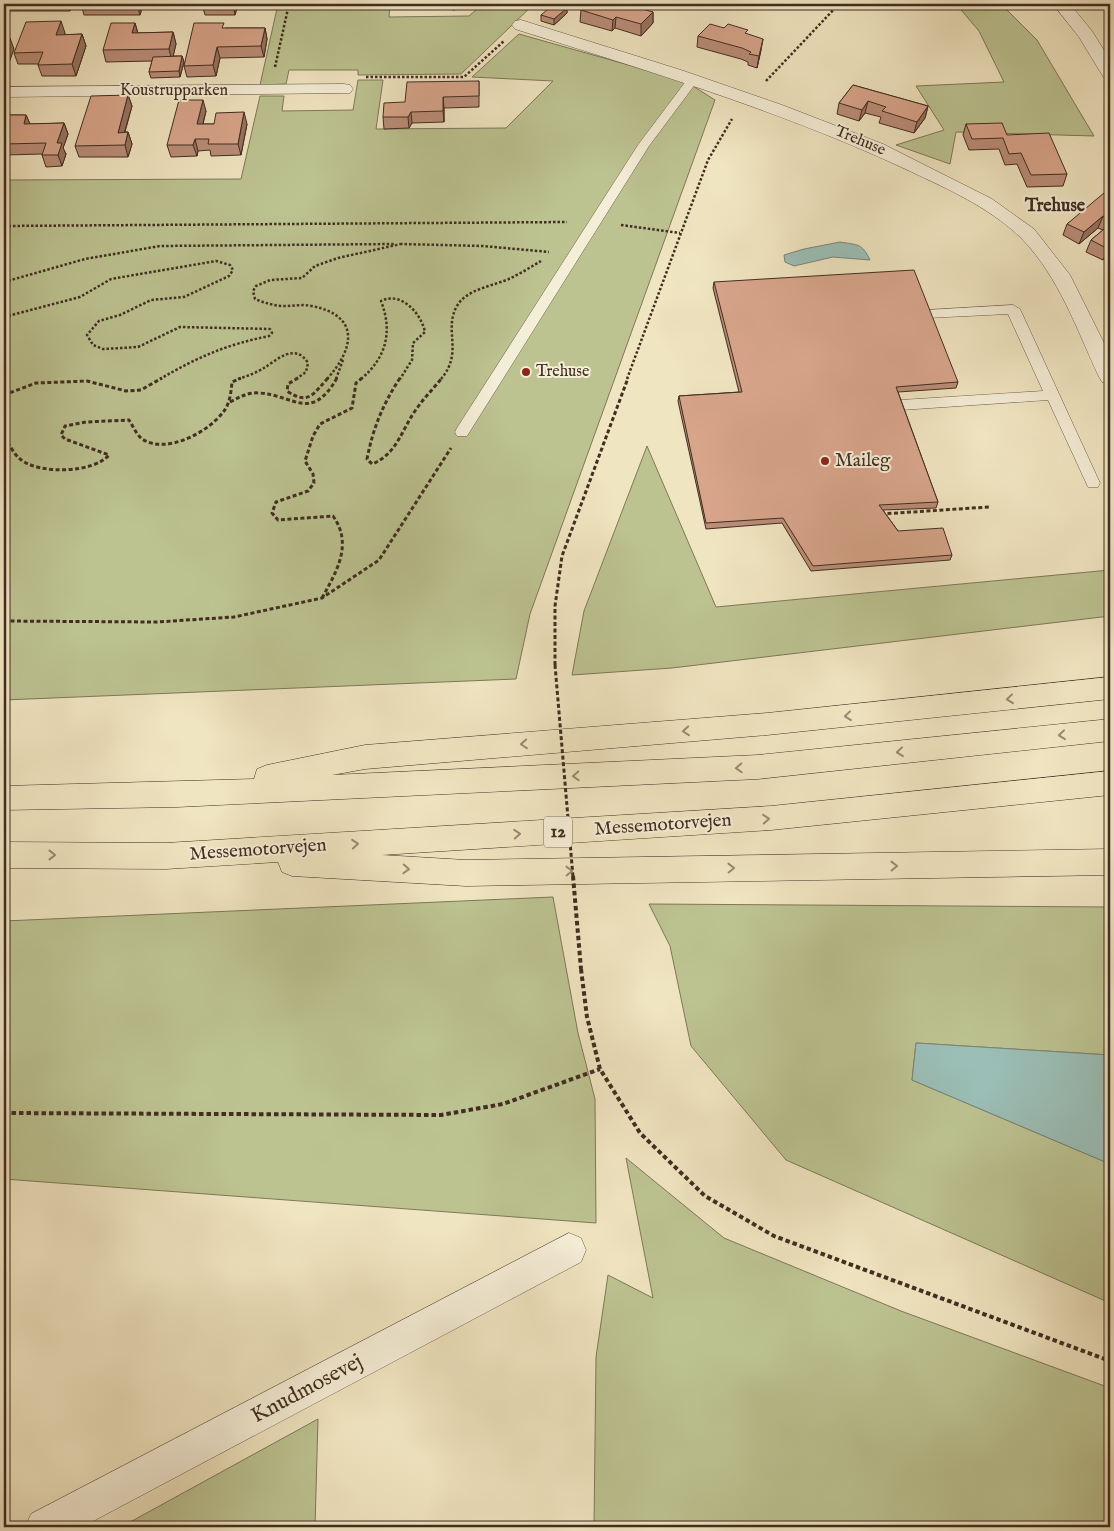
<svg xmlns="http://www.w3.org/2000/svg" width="1114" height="1531" font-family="'IM FELL English',serif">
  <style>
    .green { fill: #bcc391; stroke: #7e7859 }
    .water { fill: #9bbfb7; stroke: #77857b }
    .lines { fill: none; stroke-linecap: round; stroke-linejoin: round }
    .lane-casing { stroke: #6d5b49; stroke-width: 1 }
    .street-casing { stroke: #6d5b49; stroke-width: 1 }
    .highway-casing { stroke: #412d21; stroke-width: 1 }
    .path-far2 { stroke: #412d21; stroke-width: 2.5; stroke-dasharray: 2.5 2; stroke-linecap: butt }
    .path-far1 { stroke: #412d21; stroke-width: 3; stroke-dasharray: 4 2.5; stroke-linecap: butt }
    .path { stroke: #412d21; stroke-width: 4; stroke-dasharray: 4.5 3; stroke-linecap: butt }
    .lane { fill: #f5eed7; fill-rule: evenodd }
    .street { fill: #f5eed7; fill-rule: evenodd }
    .highway { fill: #f0e5c1; fill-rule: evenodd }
    .path-bridge-far1 { stroke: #412d21; stroke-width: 3; stroke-dasharray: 4 2.5; stroke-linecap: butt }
    .path-bridge { stroke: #412d21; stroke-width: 4; stroke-dasharray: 4.5 3; stroke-linecap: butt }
    .wall { fill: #ba8e78; stroke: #412d21 }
    .shaded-wall { fill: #977461; stroke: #412d21 }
    .building { fill: #d8a58b; stroke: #412d21 }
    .oneway { stroke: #988971 }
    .poi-dot { fill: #8f2418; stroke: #f5eed7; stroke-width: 2 }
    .labels { text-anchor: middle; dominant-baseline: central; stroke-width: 4; stroke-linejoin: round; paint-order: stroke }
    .far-street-label { font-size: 16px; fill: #412d21; stroke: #f5eed7 }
    .far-poi-label { font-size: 16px; fill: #412d21; stroke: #f5eed7; text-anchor: start }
    .far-quarter-label { font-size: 18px; font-weight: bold; fill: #412d21; stroke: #f5eed7 }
    .shield { fill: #f5eed7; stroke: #776758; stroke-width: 1 }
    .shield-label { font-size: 18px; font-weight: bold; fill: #412d21 }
    .poi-label { font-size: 19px; fill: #412d21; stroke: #f5eed7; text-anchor: start }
    .street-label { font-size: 19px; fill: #412d21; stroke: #f5eed7 }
    .near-street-label { font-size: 22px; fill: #412d21; stroke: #f5eed7 }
  </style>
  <rect width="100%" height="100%" fill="#f0e5c1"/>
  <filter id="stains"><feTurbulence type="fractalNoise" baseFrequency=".004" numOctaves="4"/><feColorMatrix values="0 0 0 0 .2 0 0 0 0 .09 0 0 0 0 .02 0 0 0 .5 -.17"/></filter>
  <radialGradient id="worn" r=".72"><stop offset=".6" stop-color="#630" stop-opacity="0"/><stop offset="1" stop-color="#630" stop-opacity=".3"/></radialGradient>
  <!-- green -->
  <path class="green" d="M278,4h112l-1,13 80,-1 14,-12h51l-73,70 -103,1v-5h-69l-3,14 -26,1z
    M956,4h45l36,36 57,96 -138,-4 -6,32 -54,-19 48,-15 -28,-44 88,-4 -25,-51z
    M519,34l166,47 30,19 -185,514 -14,65 -512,21v-520l237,-1 19,-83h24l-2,15 71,-1 5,-30h25l-7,49 130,-1 47,-47 -81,-4z
    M647,446l69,161 394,-37v46l-438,52 -100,7 12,-64z
    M553,897l25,136 17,66 1,124 -592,-44v-258z
    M649,904l461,3v148l-194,-12 -4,37 198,84v139l-324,-143 -95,-114 -21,-100z
    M626,1158l98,80 177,73 209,77v139h-516l2,-170 12,-82 45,23z
    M318,1419l-3,108h-194z"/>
  <!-- water -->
  <path class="water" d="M840,242c18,3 22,1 30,18l-37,-3 -39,9 -9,-4 -1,-7 20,-6z
    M916,1043l194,12v109l-198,-84z"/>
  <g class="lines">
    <!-- lane casing -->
    <g class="lane-casing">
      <path id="lane" d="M693,76l6,3 -50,67 -182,290h-10l-2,-4 2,-4 181,-283 51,-68z
        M1013,305l7,4 80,174 -2,4h-10l-40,-87 -147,10 -7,-5 7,-5 142,-9 -35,-77 -81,4 -7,-4 7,-4z"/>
    </g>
    <!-- street casing -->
    <g class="street-casing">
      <path id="street" d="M1053,4h17l22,27 18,29v19l-6,-1 -25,-41z
        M521,20l160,50 101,35 101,39 109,55 42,30 36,46 40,80v30l-8,-3 -3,-5c-22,-47 -40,-100 -77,-138 -33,-33 -81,-53 -123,-73 -124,-57 -254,-96 -384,-137l-3,-4 3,-4z
        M344,84l6,1 3,4 -3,4 -346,4v-10z
        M569,1233l12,5 5,12 -5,12 -499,265h-57l6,-13z"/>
    </g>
    <!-- highway casing -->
    <g class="highway-casing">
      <path id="highway" d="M1110,677v22l-343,36 -402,34 -33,6 426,-20 352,-36v22l-352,38 -581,28 -173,3v-24l250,-7 3,-10 10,-4 98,-20 402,-32z
        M1110,771v24l-339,35 -389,25 84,5 644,-11v26l-644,11 -174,-10 -10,-4 -4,-10 -112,7 -162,-1v-26l162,1 605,-37z"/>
    </g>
    <!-- path-far2 -->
    <path class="path-far2" d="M275,67l14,-63
      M366,77h98l40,-36
      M766,81l73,-77
      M621,225l59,8
      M4,226l563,-4
      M400,244l83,2 66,6
      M4,282l81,-23 75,-13 234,-2
      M4,317l76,-20 31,-18 105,-18 14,4 3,5 -4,6 -45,21 -33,3 -31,15 -21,6 -12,14 6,10 10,4 35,-2 42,-20 90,2 2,4 -3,3c-44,9 -71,21 -109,43
      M238,379c9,-3 18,-6 26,-11 13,-8 31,-26 44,-5l-2,9 -10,7
      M327,379c27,-30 34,-63 -15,-73 -9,-2 -18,0 -27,0 -11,0 -20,-3 -30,-7l-2,-8 3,-5 14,-6 32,-2 13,-12 23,-8 63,-14
      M336,379l7,-19
      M361,379c25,-21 32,-47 20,-78 20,-10 40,12 44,31l-12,11 -1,17 -12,19
      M441,379c23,-27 2,-49 16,-73 9,-17 37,-20 54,-28 10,-5 20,-11 30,-17
      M627,379l81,-219 24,-41"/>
    <!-- path-far1 -->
    <path class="path-far1" d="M298,378l-10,6 -1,7c22,15 27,2 41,-13
      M400,378c-17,26 -27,50 -33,81l5,5c25,-10 29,-33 43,-53 8,-12 18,-22 27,-33
      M4,395l32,-12 51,-2 39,10 15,-1 21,-12
      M230,402c10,-5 18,-10 29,-9 35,2 52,30 78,-15
      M4,437c5,7 10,17 16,22 19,16 74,14 89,-4l-44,-16 -4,-4 4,-9 21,-4 43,-2c4,6 7,14 13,19 24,16 67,-7 82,-28 6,-8 7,-19 8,-29l9,-4
      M881,514l108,-7
      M322,598c15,-27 31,-54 11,-82l-55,4 -6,-7 4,-11 32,-11 6,-8 -1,-9 -8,-13 8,-25 7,-12 32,-16 4,-25 6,-5
      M4,621l153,1 77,-5 88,-19 57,-38 72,-112
      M555,665v-59l7,-50 66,-178"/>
    <!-- path -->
    <path class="path" d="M581,969l6,48 13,52 40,64 65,63 69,40 336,125
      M4,1113l437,2 62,-11 97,-35"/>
    <!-- lane -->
    <use href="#lane" class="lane"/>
    <!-- street -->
    <use href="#street" class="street"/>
    <!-- highway -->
    <use href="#highway" class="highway"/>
    <!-- path-bridge-far1 -->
    <path class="path-bridge-far1" d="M555,665l18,212"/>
    <!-- path-bridge -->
    <path class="path-bridge" d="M573,876l8,93"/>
  </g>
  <!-- wall -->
  <path class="wall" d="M4,4h68l-2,7h-66z
    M81,4h81l-1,4h-19l-2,7h-56z
    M202,4h48h-12l-3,11h-30z
    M407,4h52l-4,6z
    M567,8v5l-13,12 -13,-4v-6z
    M581,10l72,2v11l-12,13 -26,-8 -3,3 -32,-9z
    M135,23l3,10 35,-1 3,12 -3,12h9l2,6 -4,15 -29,1 -2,-6 3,-11 -46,1 -3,-12z
    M225,28h40l2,11 -3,18 -44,1 -4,18 -29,1 -3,-11z
    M724,28l23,6 14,16 -4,18 -9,-3v-3l-7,-3 -44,-12 1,-11z
    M65,33l-1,2 18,-1 4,12 -10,30h-34l-4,-11v-1h-20l-4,-11z
    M479,81v26l-35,1v14l-32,1 -3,5 -25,1 -1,-12 22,-15z
    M853,85l75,21 -3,12 -11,15 -35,-10 2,-6 -16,-4 -6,8 -22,-7 2,-11z
    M128,95l4,11 -7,26h3l4,12 -4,13h-49l-4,-11z
    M206,111l-3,13h44l-6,31 -30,1 -1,-6 -12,1 -1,5 -26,1 -4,-12z
    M4,115h22l4,9 34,-1 4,11 -5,14 3,6 -4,12 -16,1 -4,-12v-1l-38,1z
    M966,124l41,11 60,39 -4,12 -36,1 -10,-23 -12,1 -6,-16 -30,1 -6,-15z
    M1110,196v57l-7,7 -17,-8 5,-12 12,-10 -5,-2 -19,16 -16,-9 4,-11z
    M714,282l244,100 -2,6 -58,4 40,110 -2,6 -53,2 15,21 54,24 -2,5 -139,11 -29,-48 -76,6 -28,-128 1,-5 60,-4 -26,-104z"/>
  <!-- shaded-wall -->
  <path class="shaded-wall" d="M67,4h5l-2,7z
    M137,4h4l1,4 -2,7z
    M233,4h5l-3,11z
    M455,4h4l-4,6z
    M567,8v5l-13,12v-6z
    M653,12v11l-12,13v-12z
    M616,17l-1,11 -3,3 1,-11z
    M61,21l4,12 -5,13 -4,-11z
    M135,23l3,11 -6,-1z
    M265,28l2,11 -3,18 -3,-11z
    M173,32l3,12 -4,17 -3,-12z
    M82,34l4,12 -10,30 -4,-12z
    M10,38l4,11 -10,28v-23z
    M763,39l-2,11 -4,18 2,-12z
    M217,47l3,11 -4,18 -3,-11z
    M182,56l2,6 -4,15 -1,-6z
    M128,95l4,11 -11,38 -3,-11z
    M443,97l1,11v14l-1,-11z
    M203,100l3,11 -6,24 -3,-11z
    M868,101l-3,12 -6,8 3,-11z
    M928,106l-3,12 -11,15 3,-11z
    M244,112l3,12 -6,31 -3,-11z
    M411,112l1,11 -3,5 -1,-11z
    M26,115l5,11 -7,-2z
    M64,123l4,11 -5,14 3,6 -4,12 -4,-11 -1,-12z
    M128,132l4,12 -4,13 -3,-12z
    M195,139l3,12 -1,5 -4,-11z
    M1103,216l-5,12 -19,16 5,-12z
    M1110,246v7l-7,7 5,-11z"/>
  <!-- building -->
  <path class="building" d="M554,4l13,4 -13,11 -13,-4z
    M588,4h36l29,8 -12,12 -25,-7 -3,3 -32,-10z
    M61,21l-5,14 26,-1 -10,30 -34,1 5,-13 -29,1 12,-31z
    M111,23h24l-3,10 41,-1 -4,17 -66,1z
    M194,23h30l-2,5h43l-4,18 -44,1 -4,18 -29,1z
    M710,24l14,4 4,-4 20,6 -3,3 18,6 -4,17 -10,-2 2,-2 -9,-4 -44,-12z
    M4,38h6l-6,16z
    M182,56l-3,15 -30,1 4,-15z
    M479,81v15l-36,1v14l-32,1 -3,5h-25l1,-14 21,-1 2,-20z
    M853,85l75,21 -11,16 -35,-11 4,-4 -18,-6 -6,9 -23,-7z
    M128,95l-10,38 10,-1 -3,13 -50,1 16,-50z
    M179,100h24l-6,24h17l2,-11 28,-1 -6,32h-30l1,-5h-14l-2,6h-26z
    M4,115h22l-2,9 40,-1 -7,20h5l-4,12h-16l4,-12 -42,1z
    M1002,123l5,12 42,-2 18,41 -36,1 -10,-22 -12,1 -6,-16 -31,1 -6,-15z
    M1104,193l6,3v24l-7,-4 -19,16 -17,-8z
    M1110,224v22l-2,3 -17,-9z
    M914,270l44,112 -62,5 42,115 -59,3 19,26 45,-3 9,27 -139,11 -30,-48 -77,5 -27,-127 63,-4 -28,-110z"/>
  <!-- one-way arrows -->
  <defs><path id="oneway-chevron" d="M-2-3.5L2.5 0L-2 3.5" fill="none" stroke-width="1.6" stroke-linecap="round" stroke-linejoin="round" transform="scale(1.25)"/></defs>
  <g class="oneway">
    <use href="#oneway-chevron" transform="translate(1010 699) rotate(174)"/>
    <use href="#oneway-chevron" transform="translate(848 716) rotate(174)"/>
    <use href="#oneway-chevron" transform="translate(686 731) rotate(175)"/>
    <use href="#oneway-chevron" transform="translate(1062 735) rotate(174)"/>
    <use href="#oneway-chevron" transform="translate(524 744) rotate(175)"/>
    <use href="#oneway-chevron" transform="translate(900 752) rotate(174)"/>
    <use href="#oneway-chevron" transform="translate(739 768) rotate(177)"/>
    <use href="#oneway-chevron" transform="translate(576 776) rotate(177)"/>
    <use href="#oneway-chevron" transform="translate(766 819) rotate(-4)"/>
    <use href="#oneway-chevron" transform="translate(517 834) rotate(-4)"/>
    <use href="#oneway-chevron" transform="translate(355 844) rotate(-4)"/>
    <use href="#oneway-chevron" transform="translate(52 855)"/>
    <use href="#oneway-chevron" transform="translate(894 866) rotate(-1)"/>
    <use href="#oneway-chevron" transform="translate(731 868) rotate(-1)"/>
    <use href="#oneway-chevron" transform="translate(406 869) rotate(3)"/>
    <use href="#oneway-chevron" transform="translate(569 871) rotate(-1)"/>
  </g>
  <!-- markers -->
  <g class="poi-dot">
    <circle cx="526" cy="372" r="5"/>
    <circle cx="825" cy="461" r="5"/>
  </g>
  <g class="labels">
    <!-- far-street labels -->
    <g class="far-street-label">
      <text x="174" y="91">Koustrupparken</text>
      <text transform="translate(860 141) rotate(23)">Trehuse</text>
    </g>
    <!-- far-poi labels -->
    <g class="far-poi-label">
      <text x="536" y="372">Trehuse</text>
    </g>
    <!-- far-quarter labels -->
    <g class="far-quarter-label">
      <text x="1055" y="206">Trehuse</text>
    </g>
    <!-- shield labels -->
    <rect class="shield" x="544" y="816.5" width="28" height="31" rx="4"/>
    <g class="shield-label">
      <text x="558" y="832">12</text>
    </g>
    <!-- poi labels -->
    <g class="poi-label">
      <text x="835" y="461">Maileg</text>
    </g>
    <!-- street labels -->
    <g class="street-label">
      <text transform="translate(663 825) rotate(-4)">Messemotorvejen</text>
      <text transform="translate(258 850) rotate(-4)">Messemotorvejen</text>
    </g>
    <!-- near-street labels -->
    <g class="near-street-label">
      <text transform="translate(307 1389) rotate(-28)">Knudmosevej</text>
    </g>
  </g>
  <!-- margin -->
  <rect width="1114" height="1531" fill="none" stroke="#f0e5c1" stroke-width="20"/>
  <rect x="5" y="5" width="1104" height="1521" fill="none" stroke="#412d21" stroke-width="2.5"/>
  <rect x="10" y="10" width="1094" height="1511" fill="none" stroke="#412d21"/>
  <rect width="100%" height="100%" filter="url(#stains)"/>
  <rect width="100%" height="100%" fill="url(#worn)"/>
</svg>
